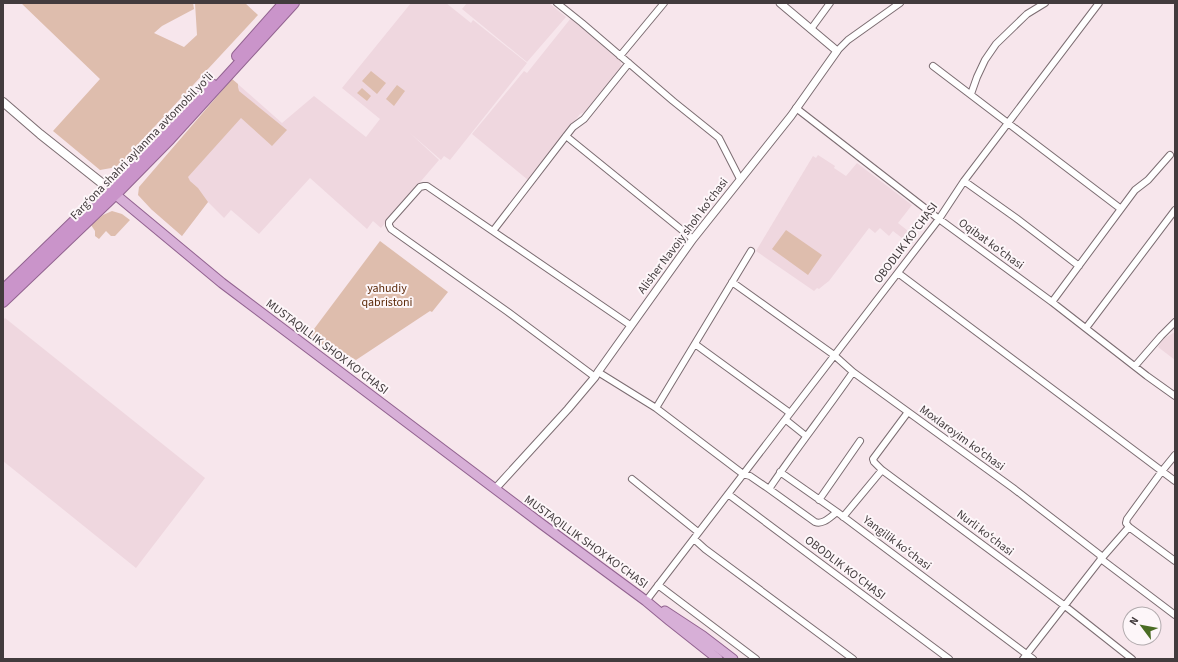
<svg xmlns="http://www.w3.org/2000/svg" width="1178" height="662" font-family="'Source Sans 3',sans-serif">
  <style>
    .built { fill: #efd7df }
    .green { fill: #debdad }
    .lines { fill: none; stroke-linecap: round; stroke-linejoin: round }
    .minor-casing { stroke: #7c6d72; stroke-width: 8 }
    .tertiary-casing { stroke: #7c6d72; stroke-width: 9 }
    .secondary-casing { stroke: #7c6d72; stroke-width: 10 }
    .primary-casing { stroke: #926390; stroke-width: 11 }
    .trunk-casing { stroke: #926390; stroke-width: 12 }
    .minor { stroke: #fff; stroke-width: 6 }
    .tertiary { stroke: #fff; stroke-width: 7 }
    .secondary { stroke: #fff; stroke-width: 8 }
    .primary { stroke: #d7afd7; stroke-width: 9 }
    .trunk { stroke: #ca94ca; stroke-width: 10 }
    .labels { text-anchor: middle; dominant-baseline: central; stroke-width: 4; stroke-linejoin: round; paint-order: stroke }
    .street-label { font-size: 12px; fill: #423b3d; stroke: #fdf6f9 }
    .park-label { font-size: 12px; fill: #5b2908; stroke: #fdf6f9 }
  </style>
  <rect width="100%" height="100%" fill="#f7e6ec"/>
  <!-- built -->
  <path class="built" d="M411,3h35l25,20 2,-3 54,43 -77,97 -6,-4 -3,4 -31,-27 29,27 -58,68 -8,-7 -6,8 -57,-51 -51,56 -28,-24 -7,8 -16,-16 -26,34 -31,-27 81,-130 50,44 32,-27 52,41 14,-18 -38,-31z
    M467,3h82l17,14 -39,45 -65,-53z
    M571,18l48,39 3,10 -37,45 -5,2 -52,66 -56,-46 52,-63 3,2z
    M818,155l17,11 -1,2 12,8 11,-13 55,42 -14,18 19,15 -6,7 -18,-14 -4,5 -9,-8 -5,5 -6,-5 -40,53 -4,3 -6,5 -2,-1 -3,3 -58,-40 57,-95 3,2z
    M5,318l200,160 -69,90 -133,-107v-141z
    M1175,332v28l-17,-13 5,-8z"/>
  <!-- green -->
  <path class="green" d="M21,3h172l1,6 -32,17 -8,7 30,14 13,-12 -2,-32h50l13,12 -141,152 -17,3 -47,-39 47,-52z
    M371,71l15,12 -9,11 -15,-13z
    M232,79l6,5v3l1,4 48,39 -15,16 -31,-28 -53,59 2,4 8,7 10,14 -26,34 -31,-27 -13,-14 1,-8z
    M397,85l8,6 -11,15 -8,-7z
    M362,88l9,8 -4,5 -10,-8z
    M112,211l10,3 8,6 -15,16h-4l-5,-5 -7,8 -4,-3v-5l-4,-6 12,-10z
    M786,230l36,25 -14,20 -36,-26z
    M380,241l68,51 -16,20 -2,-1 -74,49 -12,-7 -5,7 -31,-23z"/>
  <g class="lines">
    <!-- minor casing -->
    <g class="minor-casing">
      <path id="minor" d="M557,3l25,20 91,78 46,37 21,41
        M811,29l19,-26
        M837,51l11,-11 52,-37
        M620,56l44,-53
        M933,66l188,143
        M971,94l6,-17 8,-17 11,-16 31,-30 18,-11
        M796,108l143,111 113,83 95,74 28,20
        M566,136l127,103
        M964,181l52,37 63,48
        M493,231l73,-95 7,-9 11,-8 45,-56
        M898,273l277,208
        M732,282l102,73 19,17 160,116 87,67 1,4 74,56
        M1052,302l83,-112 13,-10 22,-25
        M1086,328l89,-118
        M695,344l95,69
        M1135,366l26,-30 14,-14
        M598,372l58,36 87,66 7,2 19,13 46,33c8,3 15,-5 22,-10l196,147
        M595,377l-87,-65 -117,-83 -2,-4v-3l31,-35 4,-1h3l203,139
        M656,408l95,-157
        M908,412l-35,47 1,3 8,8 183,136 67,53
        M786,420l20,16
        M780,472l57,40
        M632,479l66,53
        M769,489c27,-40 57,-78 84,-117
        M728,494l221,165
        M819,500l41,-59
        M843,517l39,-47
        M1129,527l46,34
        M694,539l11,10 148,110
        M658,585l98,74
        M646,601l293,-382 25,-38 135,-178
        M1023,659l78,-100 28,-32 -3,-4 1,-4 35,-48 13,-16"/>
    </g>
    <!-- tertiary casing -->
    <g class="tertiary-casing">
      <path id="tertiary" d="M495,489l73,-80 27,-32 3,-5 95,-133 98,-123 46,-65 -57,-48"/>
    </g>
    <!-- secondary casing -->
    <g class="secondary-casing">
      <path id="secondary" d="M3,102l37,32 68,54"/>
    </g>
    <!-- primary casing -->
    <g class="primary-casing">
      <path id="primary" d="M110,190l112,93 321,242 103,76 24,20 48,38
        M665,611l38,25 30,23"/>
    </g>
    <!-- trunk casing -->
    <g class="trunk-casing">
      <path id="trunk" d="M237,56l47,-53
        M3,290l161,-156 48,-50
        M3,302l113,-108 54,-55 124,-136"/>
    </g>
    <!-- minor -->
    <use href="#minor" class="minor"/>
    <!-- tertiary -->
    <use href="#tertiary" class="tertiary"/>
    <!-- secondary -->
    <use href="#secondary" class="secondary"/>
    <!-- primary -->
    <use href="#primary" class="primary"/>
    <!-- trunk -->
    <use href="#trunk" class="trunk"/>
  </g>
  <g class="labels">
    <!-- street labels -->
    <g class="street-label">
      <text transform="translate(142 146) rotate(-46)">Fargʻona shahri aylanma avtomobil yoʻli</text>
      <text transform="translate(683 236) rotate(-53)">Alisher Navoiy shoh koʻchasi</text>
      <text transform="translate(906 243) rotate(-53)">OBODLIK KO'CHASI</text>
      <text transform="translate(991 244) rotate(36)">Oqibat koʻchasi</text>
      <text transform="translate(327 347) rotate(37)">MUSTAQILLIK SHOX KO'CHASI</text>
      <text transform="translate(962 438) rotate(36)">Moxlaroyim koʻchasi</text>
      <text transform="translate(985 533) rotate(37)">Nurli koʻchasi</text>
      <text transform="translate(586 542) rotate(36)">MUSTAQILLIK SHOX KO'CHASI</text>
      <text transform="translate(897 543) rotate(37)">Yangilik koʻchasi</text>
      <text transform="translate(845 568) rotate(37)">OBODLIK KO'CHASI</text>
    </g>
    <!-- park labels -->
    <g class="park-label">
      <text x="387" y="288">yahudiy<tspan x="387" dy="14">qabristoni</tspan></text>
    </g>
  </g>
  <!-- border -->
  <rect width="1178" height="662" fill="none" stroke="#423b3d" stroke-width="8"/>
  <!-- north arrow -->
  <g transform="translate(1142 626) rotate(302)"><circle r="19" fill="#fdf6f9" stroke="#b2abae"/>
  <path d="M0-3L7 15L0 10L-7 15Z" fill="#4a6c24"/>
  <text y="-6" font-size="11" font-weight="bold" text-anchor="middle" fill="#423b3d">N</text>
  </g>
</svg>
